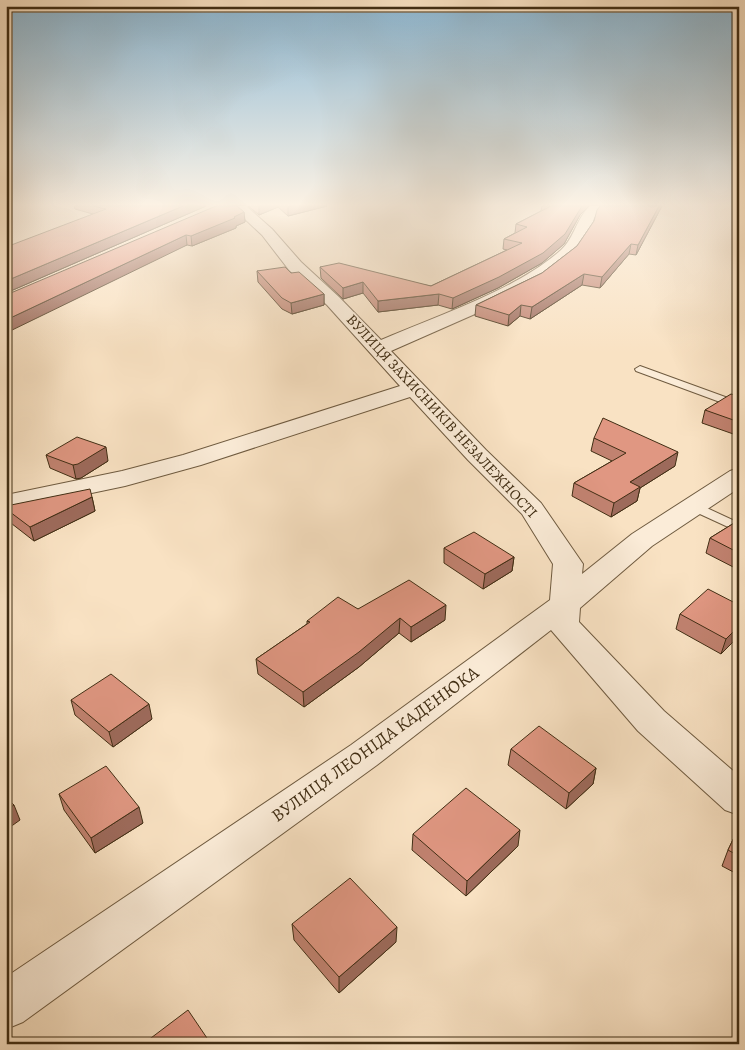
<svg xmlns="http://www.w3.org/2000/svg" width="745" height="1050" font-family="Alegreya,serif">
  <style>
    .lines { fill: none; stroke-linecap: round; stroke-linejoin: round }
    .lane-casing { stroke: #6f5b40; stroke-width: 2 }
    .street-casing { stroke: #6f5b40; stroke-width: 2 }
    .lane { fill: #fbecd8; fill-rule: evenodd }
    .street { fill: #fbecd8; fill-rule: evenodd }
    .wall { fill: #c18270; stroke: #412e14 }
    .shaded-wall { fill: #9d6a5b; stroke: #412e14 }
    .building { fill: #e09782; stroke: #412e14 }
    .labels { text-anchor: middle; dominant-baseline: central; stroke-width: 4; stroke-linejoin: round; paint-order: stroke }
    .street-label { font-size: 15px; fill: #412e14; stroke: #fbecd8 }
    .near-street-label { font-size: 18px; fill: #412e14; stroke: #fbecd8 }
  </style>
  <rect width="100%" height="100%" fill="#f9e2c3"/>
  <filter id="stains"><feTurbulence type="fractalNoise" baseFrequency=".004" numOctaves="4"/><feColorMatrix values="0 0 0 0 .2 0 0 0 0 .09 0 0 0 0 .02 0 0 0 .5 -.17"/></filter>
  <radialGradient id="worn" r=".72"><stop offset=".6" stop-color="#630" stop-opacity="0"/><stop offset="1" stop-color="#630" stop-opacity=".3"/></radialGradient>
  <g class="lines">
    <!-- lane casing -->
    <g class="lane-casing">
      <path id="lane" d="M640,366l99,36v7l-103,-38 -1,-2z
        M694,502l45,21v9l-50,-23 -2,-3 2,-3z"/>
    </g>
    <!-- street casing -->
    <g class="street-casing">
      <path id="street" d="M231,206h15l26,23 29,33 38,35 42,43c56,-24 135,-50 180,-90 14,-13 15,-31 29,-44h15l-11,12 -3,12 -17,25 -34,27 -56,28 -93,41 95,99 55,53 42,61 -1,10 50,-40 98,-63 9,-3v20l-87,58 -72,62 -1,14 85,89 75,65v39l-14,-5 -87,-79 -87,-101 -174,135 -354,257 -17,7v-52l345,-232 199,-145 3,-36 -31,-50 -54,-54 -58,-63 -209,68 -76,21 -119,25v-16l116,-24 61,-16 217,-69 -73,-81 -38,-35 -27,-35z"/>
    </g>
    <!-- lane -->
    <use href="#lane" class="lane"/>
    <!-- street -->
    <use href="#street" class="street"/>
  </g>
  <!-- wall -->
  <path class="wall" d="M74,206h132l-200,87 87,-79 -18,-5z
    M248,206h79l-39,10 -10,-9 -19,8z
    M542,206h47l-9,9 -16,29 -22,19 -44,25 -46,21 -14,-4 -60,7 -15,-19 -20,6 -22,-21 -1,-11 111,19 76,-36 -4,-1 1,-10 11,-6 1,-9 25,-13z
    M600,206h62l-26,49 -7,-1 -29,34 -18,-3 -52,34 -10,-3 -12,10 -33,-10 1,-11 66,-32 35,-27 17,-25z
    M244,212l1,10 -9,4v2l-44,18 -5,-1 -181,50z
    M257,271l34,2 33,21v11l-32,9 -10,-5 -24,-27z
    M739,396v40l-37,-13 3,-13z
    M594,438l81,28 -35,22 -3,13 -26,16 -39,-21 2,-13 38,-22 -21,-10z
    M46,455l62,6 -27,17 -5,1 -26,-11z
    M92,497l3,14 -61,30 -27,-21 -1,-3v-11z
    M739,520v50l-33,-17 4,-15z
    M444,548l70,9 -2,14 -29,18 -39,-26z
    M739,605v31l-18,18 -45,-25 4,-15z
    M358,609l87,11 -34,22 -12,-9 -40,34 -55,40 -46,-33 -2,-15 51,-35v-3z
    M71,700l81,19 -39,28 -38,-32z
    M511,749l85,19 -3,16 -27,25 -58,-44z
    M59,794l84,29 -48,30 -31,-43z
    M739,827v48l-17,-9 6,-16z
    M413,834l105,12 -52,50 -54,-46z
    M292,924l104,18 -57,51 -45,-53z"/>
  <!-- shaded-wall -->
  <path class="shaded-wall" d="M183,206h23l-200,87v-12z
    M259,206h19v1l-19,8z
    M292,206h35l-39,10v-9z
    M582,206h7l-9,9 -16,29 -22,19 -44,25 -46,21 1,-11z
    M659,206h3l-26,49 2,-10z
    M244,212l1,10 -9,4v2l-44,18 -1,-10z
    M186,235l1,10 -181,88v-13z
    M631,244l-2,10 -29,34 2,-11z
    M584,274l-2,11 -52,34 2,-12z
    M363,282v11l-20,6v-11z
    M324,294v11l-32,9 -1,-11z
    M439,294l-1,11 -60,7v-11z
    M521,305l-1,11 -12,10 1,-11z
    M106,447l2,14 -27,17 -5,1 -3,-14z
    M678,452l-3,14 -35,22 -3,13 -26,16 3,-14 16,-21z
    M92,497l3,14 -61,30 -4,-14z
    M514,557l-2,14 -29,18 2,-15z
    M446,605l-1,15 -34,22v-15z
    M400,618l-1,15 -40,34 -55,40 -1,-15z
    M739,626v10l-18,18 5,-15z
    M149,704l3,15 -39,28 -4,-15z
    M596,768l-3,16 -27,25 3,-16z
    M14,805l6,15 -14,10v-20z
    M139,807l4,16 -48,30 -4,-15z
    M520,830l-2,16 -52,50 1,-15z
    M397,927l-1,15 -57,51v-16z"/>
  <!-- building -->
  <path class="building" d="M93,206h90l-177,75v-34l100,-38z
    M216,206h21l7,6 -10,5 1,1 -44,18 -5,-1 -180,85v-25z
    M551,206h31l-17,28 -22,19 -44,24 -46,21 -14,-4 -61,7 -15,-19 -20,6 -23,-21 19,-4 92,23 91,-43 -18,-4 23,-12 -11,-3z
    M600,206h59l-21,39 -7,-1 -29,33 -18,-3 -52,33 -11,-2 -12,10 -33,-10 66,-32 35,-27 17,-25 3,-11z
    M285,267l6,6 8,-1 25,22 -33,9 -9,-5 -25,-27z
    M731,394l8,2v26l-34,-12z
    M603,418l75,34 -48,30 10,5 -26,16 -40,-20 52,-30 -32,-15z
    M77,437l29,10 -28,17 -5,1 -27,-10z
    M90,489l2,8 -62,30 -24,-18v-3z
    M739,520v33l-29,-15z
    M474,532l40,25 -29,17 -41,-26z
    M409,580l37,25 -35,22 -11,-9 -41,34 -56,40 -47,-33 54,-37 -3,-1 31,-24 20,12z
    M708,589l31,16v21l-13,13 -46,-25z
    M111,674l38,30 -40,28 -38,-32z
    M539,726l57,42 -27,25 -58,-44z
    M106,766l33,41 -48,31 -32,-44z
    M466,788l54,42 -53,51 -54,-47z
    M6,797l8,8 -8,5z
    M739,827v29l-11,-6z
    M350,878l47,49 -58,50 -47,-53z
    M188,1010l23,34h-68z"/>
  <!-- sky -->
  <linearGradient id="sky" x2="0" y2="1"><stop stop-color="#8bb8d5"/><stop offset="0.58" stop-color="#fcf2e4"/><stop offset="1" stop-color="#fcf2e4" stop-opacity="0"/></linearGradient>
  <rect width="745" height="353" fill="url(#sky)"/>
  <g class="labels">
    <!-- street labels -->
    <g class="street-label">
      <text transform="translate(442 416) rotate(47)">ВУЛИЦЯ ЗАХИСНИКІВ НЕЗАЛЕЖНОСТІ</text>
    </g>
    <!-- near-street labels -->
    <g class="near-street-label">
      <text transform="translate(375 744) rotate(-36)">ВУЛИЦЯ ЛЕОНІДА КАДЕНЮКА</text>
    </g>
  </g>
  <!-- margin -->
  <rect width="745" height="1050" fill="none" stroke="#f9e2c3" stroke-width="25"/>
  <rect x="8" y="8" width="730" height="1035" fill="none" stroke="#412e14" stroke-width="2.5"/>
  <rect x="12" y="12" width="720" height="1025" fill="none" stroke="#412e14"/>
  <rect width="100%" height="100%" filter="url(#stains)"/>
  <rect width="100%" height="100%" fill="url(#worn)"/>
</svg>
